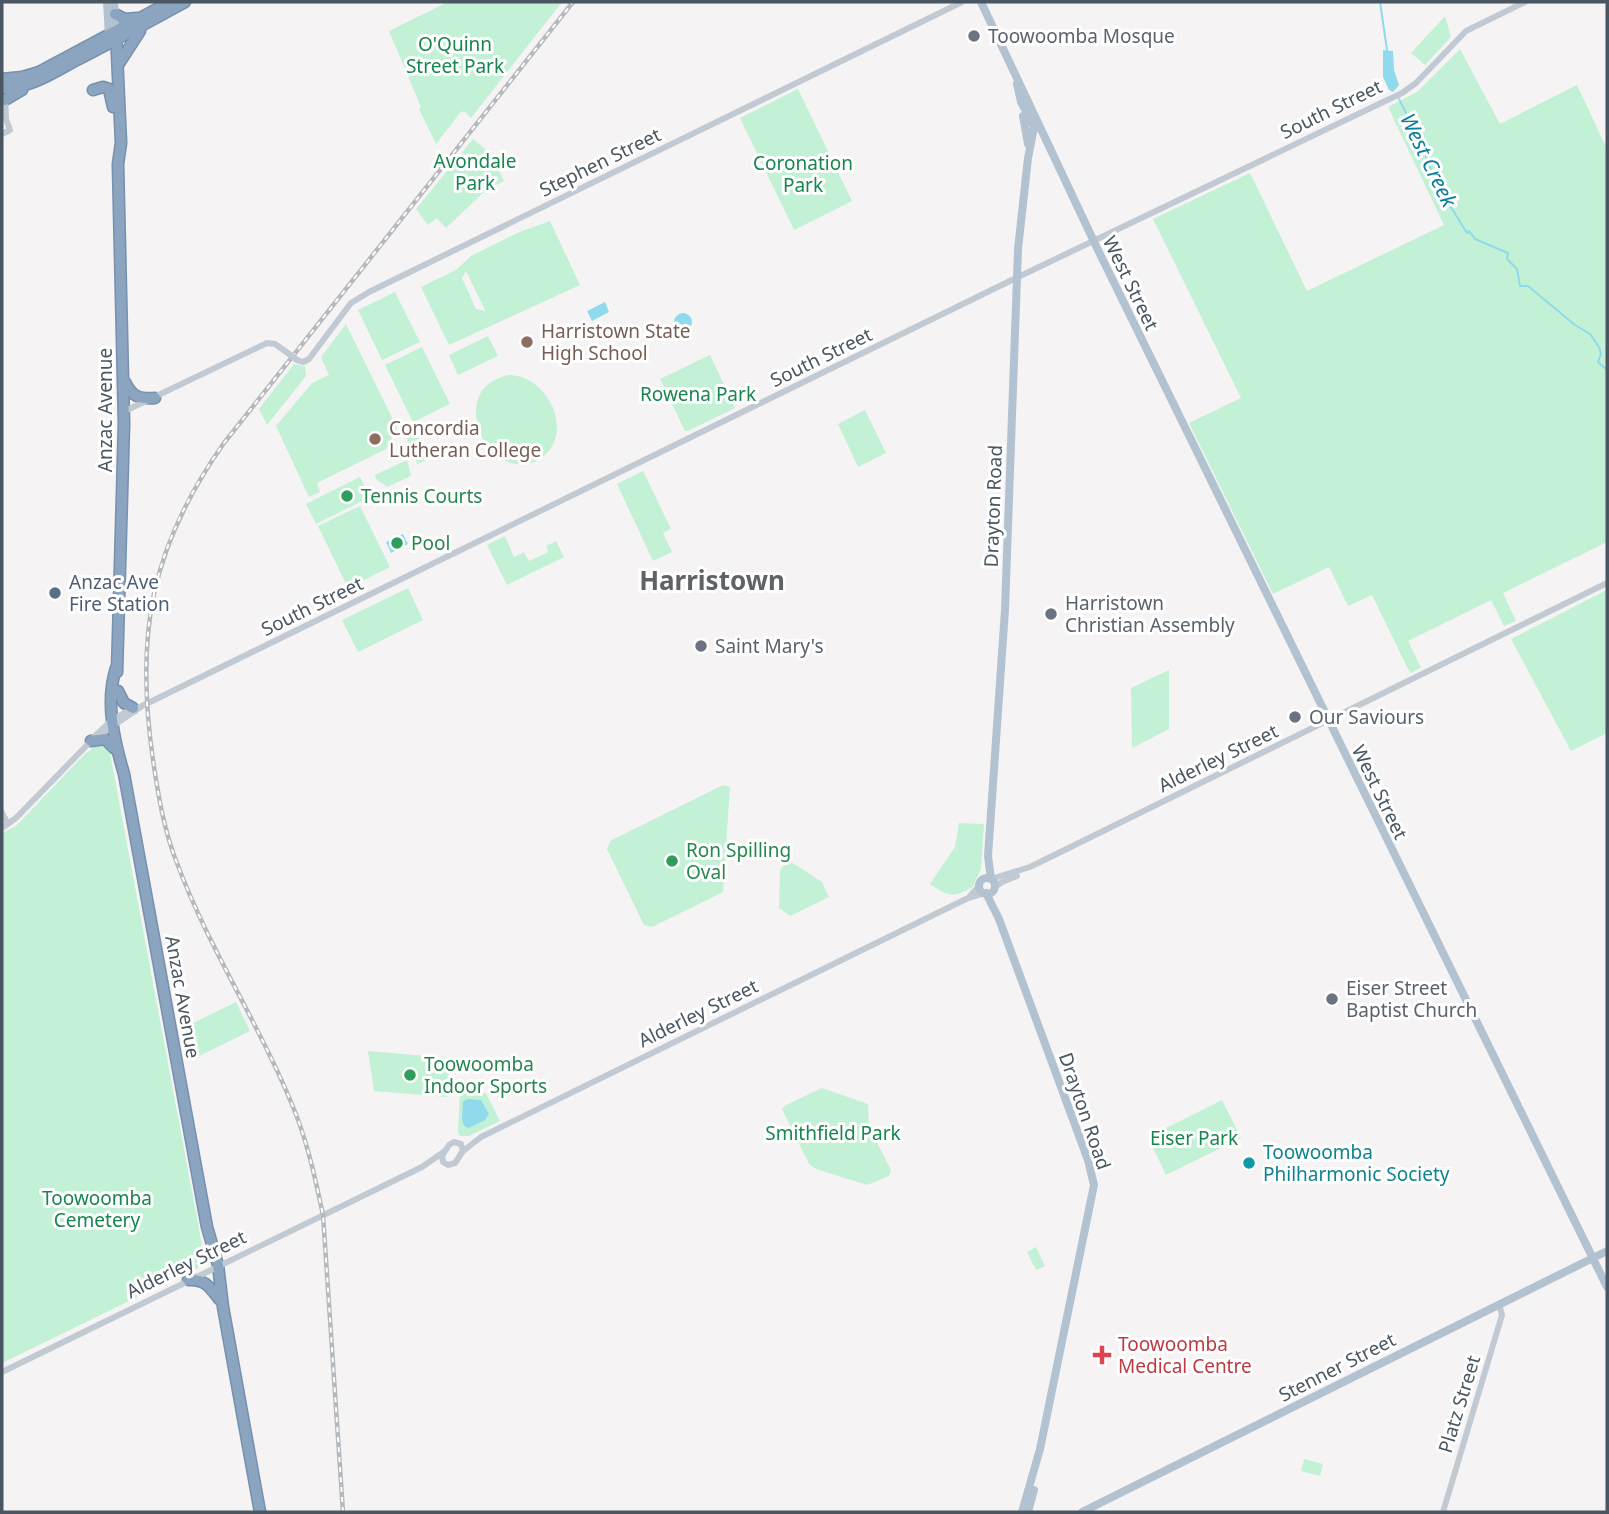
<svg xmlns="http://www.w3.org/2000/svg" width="1609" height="1514" font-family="'Noto Sans',sans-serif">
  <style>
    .green { fill: #c3f1d5; fill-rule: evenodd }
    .water { fill: #90daee }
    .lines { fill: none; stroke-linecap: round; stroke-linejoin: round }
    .stream { stroke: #90daee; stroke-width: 2 }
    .highway-casing { stroke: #7690ad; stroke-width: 13 }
    .minor { stroke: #c1cad2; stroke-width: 6 }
    .major { stroke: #b3c2d1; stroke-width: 8 }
    .highway { stroke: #8ba5c1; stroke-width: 10 }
    .rail-casing { stroke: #b5b8bd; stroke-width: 4.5 }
    .rail { stroke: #fff; stroke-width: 2; stroke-dasharray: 5; stroke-linecap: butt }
    .minor-bridge { stroke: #c1cad2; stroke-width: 6 }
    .worship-dot { fill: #6b7280; stroke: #fff; stroke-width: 2.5 }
    .education-dot { fill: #8d6e63; stroke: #fff; stroke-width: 2.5 }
    .leisure-dot { fill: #2e9e5b; stroke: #fff; stroke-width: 2.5 }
    .service-dot { fill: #5c6f8a; stroke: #fff; stroke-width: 2.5 }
    .culture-dot { fill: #0f9aa8; stroke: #fff; stroke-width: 2.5 }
    .health-dot { fill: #e0444e; stroke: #fff; stroke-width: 2.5 }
    .labels { text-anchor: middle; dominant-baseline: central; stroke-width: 6; stroke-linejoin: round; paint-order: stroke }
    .worship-label { font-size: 19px; fill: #5b616d; stroke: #fff; text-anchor: start }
    .park-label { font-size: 19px; fill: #17864f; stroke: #fff }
    .street-label { font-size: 19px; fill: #4a5661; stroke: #fff }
    .education-label { font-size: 19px; fill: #785e54; stroke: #fff; text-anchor: start }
    .leisure-label { font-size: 19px; fill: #27864d; stroke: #fff; text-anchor: start }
    .service-label { font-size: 19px; fill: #4e5e75; stroke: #fff; text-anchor: start }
    .culture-label { font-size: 19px; fill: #0d838f; stroke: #fff; text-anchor: start }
    .health-label { font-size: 19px; fill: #be3a42; stroke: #fff; text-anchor: start }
    .water-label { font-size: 21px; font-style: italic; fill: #0c7c9b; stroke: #fff }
    .district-label { font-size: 26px; font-weight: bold; fill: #5f6368; stroke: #fff }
  </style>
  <rect width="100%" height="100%" fill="#f5f3f3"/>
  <!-- green -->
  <path class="green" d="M448,2h114l-91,116 -7,-7 -4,2 -24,31 -17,-35 2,-2 -32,-76z
    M1445,16l6,21 -26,28 -14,-12z
    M1460,49l40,75 77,-39 30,64v393l-104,51 13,28 -12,5 -13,-26 -83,41 13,27 -11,5 -38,-78 -24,11 -19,-39 -56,27 -84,-171 52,-25 -88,-179 97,-46 57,118 137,-66 -56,-118 29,-15z
    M798,89l54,112 -58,29 -54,-112z
    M473,139l18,15 13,27 -17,8 -41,39 -9,-10 -9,7 -12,-16z
    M550,221l30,64 -131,60 -28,-58 35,-17 15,-14 46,-23zM466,271l19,39v1l-9,-2 -14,-31z
    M395,292l25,50 -38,18 -24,-50z
    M346,324l51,104 -11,21 -69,34 3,9 -11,5 -33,-71 36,-43 17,-8 -8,-18z
    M488,336l10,20 -40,19 -9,-20z
    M422,347l28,57 -37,18 -28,-57z
    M710,355l25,53 -47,23h-3l-25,-52z
    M294,364l11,2 1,10 -39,49 -8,-16z
    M510,375c30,1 56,38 44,67 -4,10 -13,18 -23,21 -49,14 -84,-78 -21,-88z
    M865,410l21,43 -28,14 -20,-43z
    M406,427l15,13 7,19 -10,5 -10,-18z
    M407,460l4,16 -24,11 -11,-8 -1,-4z
    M643,471l28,58 -8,4 9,19 -19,9 -36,-77z
    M360,477l10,20 -54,27 -10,-20z
    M360,506l30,61 -42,21 -30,-62z
    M505,536l9,21 10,-5 5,9 19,-9 -2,-6 10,-5 8,16 -57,28 -20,-40z
    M408,588l15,32 -65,32 -16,-32z
    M1607,590v143l-36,18 -60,-112z
    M1169,670v59l-37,19 -1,-60z
    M97,745h7l5,3 96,513 -2,4 -201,98v-530l14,-7 69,-72z
    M723,785l7,2 -7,105 -71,35 -8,-2 -37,-76 3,-8z
    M959,823l25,1 -3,44 -8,19c-21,11 -23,10 -43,-3l25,-37z
    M788,860l34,22 7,15 -39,19 -11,-8 1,-38z
    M236,1002l14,29 -61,30 -6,-33z
    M368,1051l82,7 -3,39 -73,-6z
    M822,1088l46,16 1,23 22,43 -2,6 -22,9 -51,-16 -7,-5 -27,-55 2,-3z
    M460,1092l26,1 14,28 -31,15h-9l-2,-4z
    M1222,1100l19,38 -75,37 -18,-38z
    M1036,1247l9,19 -9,4 -9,-18z
    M1304,1459l19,5 -3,12 -19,-5z"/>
  <!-- water -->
  <path class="water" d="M1383,50l10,1 1,19 5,15 -6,7 -4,-2 -6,-13z
    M605,302l4,10 -17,9 -5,-10z
    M674 322a9 9 0 1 1 18 0a9 9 0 1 1-18 0Z
    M403,534l5,10 -17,9 -5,-11z
    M467,1099l14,1 8,14 -4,6 -16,8 -5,-2 -2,-7 1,-17z"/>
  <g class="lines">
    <!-- stream -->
    <path class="stream" d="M1380,2l7,48
      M1399,99l23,47 14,37 31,50 2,-2 6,8 33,14 -1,6 10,10 3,17h8l47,39 15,9 9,13 2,7 -3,8 9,8"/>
    <!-- highway casing -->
    <g class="highway-casing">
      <path id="highway" d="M115,14l10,5 12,-1
        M116,32l5,111 -3,21 6,260 -7,248
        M118,65l22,-34
        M2,79l20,-2 17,-5 131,-70
        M2,88c26,1 49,-14 71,-26 38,-19 75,-40 112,-60
        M93,90l10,-3 6,2 4,18
        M5,100l17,-10
        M125,382c7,15 14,17 30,16
        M116,668c-11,34 -2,72 8,106l83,453 11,38 5,42 37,205
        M118,691l6,12 9,5
        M91,741l14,-2 10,10
        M188,1280c17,-1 21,6 31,19"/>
    </g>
    <!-- minor -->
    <path class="minor" d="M2,134l8,-4 -4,-11 -1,-21
      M297,360l6,2 6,-3 42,-56 18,-11 593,-290
      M123,412l144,-69 8,1 10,7
      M94,737l18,-17 21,-12
      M2,813l6,11
      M2,828l14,-10 75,-77 51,-35 874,-428 386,-185 14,-10 50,-52 59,-29
      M991,879l39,-12 577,-284
      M995,887l7,-5 15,-6
      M970,896l10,-11
      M454,1142l7,2 2,7 -8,12 -7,2 -5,-3 -1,-6 7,-11z
      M462,1152l19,-15 485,-238 19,-6
      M2,1372l420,-205 23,-16
      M1443,1512l59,-197 -3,-11"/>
    <!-- major -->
    <path class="major" d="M107,2l2,34
      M114,2l2,30
      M981,2l116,246 510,1039
      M1017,84l4,18 13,25
      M1023,116l5,28
      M979 886a8 8 0 1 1 16 0a8 8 0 1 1-16 0Z
      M991,879l-3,-23 17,-246 13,-361 10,-91 7,-36 -2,-5
      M986,893l13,26 89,241 6,25 -54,264 -18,63
      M1028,1512l6,-22
      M1082,1512l525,-261"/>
    <!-- highway -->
    <use href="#highway" class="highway"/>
    <!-- rail casing -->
    <g class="rail-casing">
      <path id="rail" d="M343,1512l-20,-297c-7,-33 -14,-66 -26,-98 -33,-86 -88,-167 -120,-254 -13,-32 -19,-69 -24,-103 -18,-125 -3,-212 71,-317l349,-441"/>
    </g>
    <!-- rail -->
    <use href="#rail" class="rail"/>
    <!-- minor-bridge -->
    <path class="minor-bridge" d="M285,351l12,9"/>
  </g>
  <!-- markers -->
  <g class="worship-dot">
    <circle cx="974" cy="36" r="7"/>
    <circle cx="1051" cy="614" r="7"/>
    <circle cx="701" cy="646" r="7"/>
    <circle cx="1295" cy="717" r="7"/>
    <circle cx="1332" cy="999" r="7"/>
  </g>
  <g class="education-dot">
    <circle cx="527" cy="342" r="7"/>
    <circle cx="375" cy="439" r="7"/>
  </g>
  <g class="leisure-dot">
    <circle cx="347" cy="496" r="7"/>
    <circle cx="397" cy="543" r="7"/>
    <circle cx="672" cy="861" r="7"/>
    <circle cx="410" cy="1075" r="7"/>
  </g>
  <circle class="service-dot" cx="55" cy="593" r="7"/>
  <circle class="culture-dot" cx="1249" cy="1163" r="7"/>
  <path class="health-dot" d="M1098.5 1344.5h7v7h7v7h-7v7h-7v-7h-7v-7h7z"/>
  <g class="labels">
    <!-- worship labels -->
    <g class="worship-label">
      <text x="988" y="36">Toowoomba Mosque</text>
      <text x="1065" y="603">Harristown<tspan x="1065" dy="22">Christian Assembly</tspan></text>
      <text x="715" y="646">Saint Mary's</text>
      <text x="1309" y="717">Our Saviours</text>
      <text x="1346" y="988">Eiser Street<tspan x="1346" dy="22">Baptist Church</tspan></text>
    </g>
    <!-- park labels -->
    <g class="park-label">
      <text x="455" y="44">O'Quinn<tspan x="455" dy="22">Street Park</tspan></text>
      <text x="475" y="161">Avondale<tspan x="475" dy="22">Park</tspan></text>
      <text x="803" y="163">Coronation<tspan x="803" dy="22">Park</tspan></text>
      <text x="698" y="394">Rowena Park</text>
      <text x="833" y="1133">Smithfield Park</text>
      <text x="1194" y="1138">Eiser Park</text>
      <text x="97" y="1198">Toowoomba<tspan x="97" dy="22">Cemetery</tspan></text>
    </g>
    <!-- street labels -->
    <g class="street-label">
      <text transform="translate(1331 109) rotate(-26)">South Street</text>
      <text transform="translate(600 162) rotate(-26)">Stephen Street</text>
      <text transform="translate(1131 283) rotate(64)">West Street</text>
      <text transform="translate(821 357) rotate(-26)">South Street</text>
      <text transform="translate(105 410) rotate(-90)">Anzac Avenue</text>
      <text transform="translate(993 506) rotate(-88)">Drayton Road</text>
      <text transform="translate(312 606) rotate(-26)">South Street</text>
      <text transform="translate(1218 758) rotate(-26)">Alderley Street</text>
      <text transform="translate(1380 792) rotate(64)">West Street</text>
      <text transform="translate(183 997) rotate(80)">Anzac Avenue</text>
      <text transform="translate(698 1013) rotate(-26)">Alderley Street</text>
      <text transform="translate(1085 1111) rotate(71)">Drayton Road</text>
      <text transform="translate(186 1264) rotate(-26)">Alderley Street</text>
      <text transform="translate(1337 1367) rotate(-27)">Stenner Street</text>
      <text transform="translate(1459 1404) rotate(-73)">Platz Street</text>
    </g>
    <!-- education labels -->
    <g class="education-label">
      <text x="541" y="331">Harristown State<tspan x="541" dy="22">High School</tspan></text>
      <text x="389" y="428">Concordia<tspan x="389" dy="22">Lutheran College</tspan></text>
    </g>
    <!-- leisure labels -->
    <g class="leisure-label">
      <text x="361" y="496">Tennis Courts</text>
      <text x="411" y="543">Pool</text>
      <text x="686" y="850">Ron Spilling<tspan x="686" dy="22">Oval</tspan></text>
      <text x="424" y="1064">Toowoomba<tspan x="424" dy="22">Indoor Sports</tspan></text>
    </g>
    <!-- service labels -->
    <g class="service-label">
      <text x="69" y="582">Anzac Ave<tspan x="69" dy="22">Fire Station</tspan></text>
    </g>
    <!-- culture labels -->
    <g class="culture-label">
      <text x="1263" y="1152">Toowoomba<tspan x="1263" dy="22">Philharmonic Society</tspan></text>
    </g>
    <!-- health labels -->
    <g class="health-label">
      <text x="1118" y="1344">Toowoomba<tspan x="1118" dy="22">Medical Centre</tspan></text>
    </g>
    <!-- water labels -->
    <g class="water-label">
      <text transform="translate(1429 160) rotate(64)">West Creek</text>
    </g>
    <!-- district labels -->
    <g class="district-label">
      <text x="712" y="580">Harristown</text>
    </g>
  </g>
  <!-- border -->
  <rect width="1609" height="1514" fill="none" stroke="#4a5661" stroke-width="7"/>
</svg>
